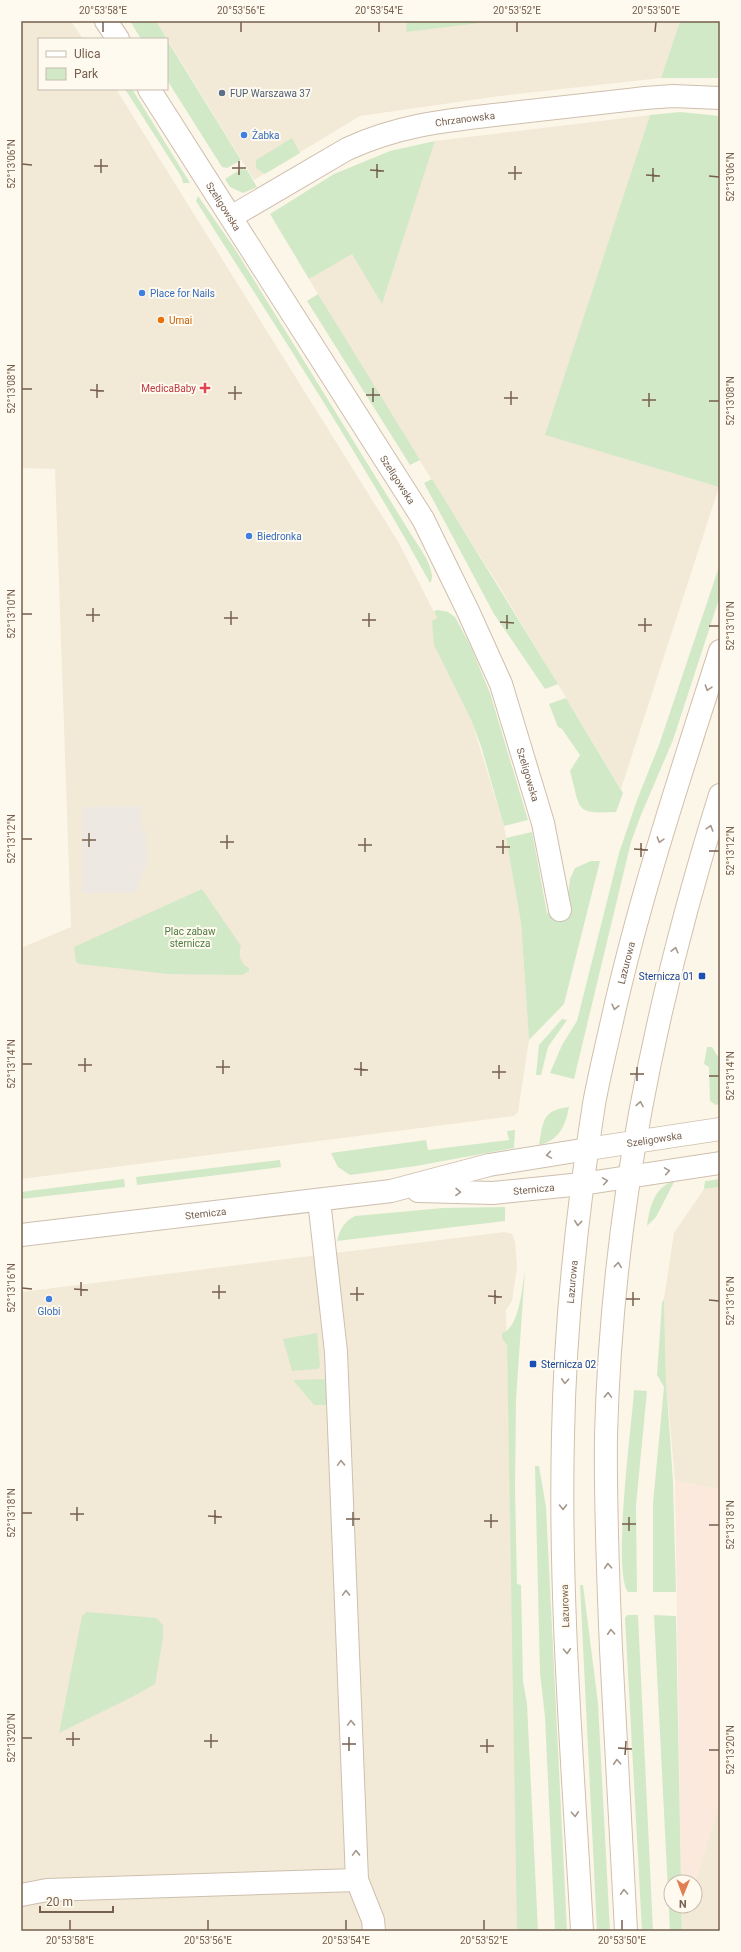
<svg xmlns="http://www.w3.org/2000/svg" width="741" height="1952" font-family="Roboto,sans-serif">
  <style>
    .residential { fill: #f3e9d7 }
    .commercial { fill: #fce9dd }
    .industrial { fill: #ede8e1 }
    .green { fill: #d2e9c7 }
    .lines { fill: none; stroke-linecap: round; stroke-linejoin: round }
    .street-casing { stroke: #cebfaf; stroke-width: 24 }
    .secondary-casing { stroke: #d0c0ac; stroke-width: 24 }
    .street { stroke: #fff; stroke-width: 22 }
    .secondary { stroke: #fff; stroke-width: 22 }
    .oneway { stroke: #a6978b }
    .ticks { fill: none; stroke: #765f4d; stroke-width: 1.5 }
    .service-dot { fill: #5c6f8a; stroke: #fefaef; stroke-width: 1.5 }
    .shop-dot { fill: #3f7fe0; stroke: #fefaef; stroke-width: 1.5 }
    .food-dot { fill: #e8710a; stroke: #fefaef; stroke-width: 1.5 }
    .health-dot { fill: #e0444e; stroke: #fefaef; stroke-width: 1.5 }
    .transit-dot { fill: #1a4fb4; stroke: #fefaef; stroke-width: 1.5 }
    .labels { text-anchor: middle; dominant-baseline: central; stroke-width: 4; stroke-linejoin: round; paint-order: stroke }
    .service-label { font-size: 10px; fill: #4e5e75; stroke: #fefaef; text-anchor: start }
    .street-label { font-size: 10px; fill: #765f4d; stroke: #fefaef }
    .shop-label { font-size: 10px; fill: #366cbe; stroke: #fefaef; text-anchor: start }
    .food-label { font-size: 10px; fill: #c56008; stroke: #fefaef; text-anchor: start }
    .health-label { font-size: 10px; fill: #be3a42; stroke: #fefaef; text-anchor: end }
    .park-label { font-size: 10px; fill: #507b45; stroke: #fefaef }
    .transit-label { font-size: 10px; fill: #164399; stroke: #fefaef; text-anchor: end }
    .neatline { fill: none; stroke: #765f4d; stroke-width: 1.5 }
    .ticks-label { font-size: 10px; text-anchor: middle; fill: #765f4d }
  </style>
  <rect width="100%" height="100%" fill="#fcf6e8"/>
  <!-- residential -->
  <path class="residential" d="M21,21h50l12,18h-44v50h77l283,454 38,75 -3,27 38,77 32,104 17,97 8,117 -11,72 -4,4 -493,63v-231l50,-21 -16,-458 -34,-1z
    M156,21h524l-19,57 -161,18 -140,20 -106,64z
    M650,115l-104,320 173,52 -98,302 -124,-206 -121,-192 -67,-112 43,-26 30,50 53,-162z
    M720,1187v302l-45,-8 -9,-101 -2,-81 10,-66 30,-44z
    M505,1232l7,2 3,8 2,25 -5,34 -6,9 15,621h-500v-639z
    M720,1801v130h-38l-1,-25h14v-23z"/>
  <!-- commercial -->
  <path class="commercial" d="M675,1481l45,8v312l-25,82 -14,-1z"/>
  <!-- industrial -->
  <path class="industrial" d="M141,806l1,25h4l1,39 -4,-1 -1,7 -6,17h-54v-86z"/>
  <!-- green -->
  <path class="green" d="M130,21h26l11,18h-26z
    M407,21h89l-90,11z
    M680,21h40v57h-59z
    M167,40l74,120 -14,8 -5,-1 -55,-87z
    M125,89h7l58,94h-7l-1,-5z
    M680,112l40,4 -1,371 -174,-52 105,-320z
    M292,138l8,15 -35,21 -9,-6v-8z
    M435,141l-53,163 -30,-50 -43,25 -39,-65 64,-40 56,-23z
    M241,169l6,1 10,17 -14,6 -13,-6 -5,-8z
    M198,196l35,50 181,293c6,9 24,34 16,44 -72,-131 -154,-256 -234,-382z
    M318,294l102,166 -10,5 -103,-164z
    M432,479l126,205 -13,5 -51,-75 -70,-131z
    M720,564v32l-47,144 -32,75 -10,27 -57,237 -24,-6 12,-28 15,-24 42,-168 18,-53 22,-55z
    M438,610l10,2 7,5 16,30 19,46 38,127 -24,6 -23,-80 -9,-24 -38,-77 -2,-24 5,-3 -3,-7z
    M566,698l57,95 -7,19c-42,2 -35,-1 -46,-41l10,-16 -18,-26 -4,-2 -9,-23z
    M532,832l15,81 19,-2 4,-32 5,-11 16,-7h9l-36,143 -35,36 -8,-117 -15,-85z
    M202,889l39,57c-3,9 -1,17 8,22v3l-7,4 -74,-1 -88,-10 -4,-2 -2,-15z
    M562,1019l5,1 -19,27 -7,28h-5l3,-30z
    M707,1047h5l8,13v44l-4,1 -6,-4 -1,-34 -5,-3z
    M569,1107c-4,19 -9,33 -30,38 4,-23 3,-35 30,-38z
    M515,1130l-1,18 -98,18 -66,9 -12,-8 -7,-14 95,-13 2,10 81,-10 -2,-9z
    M280,1160l1,7 -144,18 -1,-8z
    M124,1179l1,8 -104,12v-7z
    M720,1179v8l-16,2 1,-8z
    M675,1180l-19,37 -9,9c3,-21 7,-38 28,-46z
    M505,1207v14l-168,20c3,-12 7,-19 18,-25l88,-8z
    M525,1270l-9,129 -1,89 2,96 4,1 2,96 4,23 11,227h-21l-10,-586 -5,-7v-5c18,-5 20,-47 23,-63z
    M664,1299l2,81 7,101 3,111h-23v-89l11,-116 -7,-12 5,-72z
    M317,1333l3,33 -2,3 -26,2 -9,-32z
    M331,1379l1,26h-18l-21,-25z
    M634,1390l13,1 -11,114 1,87h-9c-16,-20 4,-168 6,-202z
    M535,1466h4l7,41 21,424h-12l-10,-214 -5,-44z
    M580,1585h3l15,118 12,228h-13z
    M87,1612l69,6 7,7v13l-8,46 -23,13 -73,36 23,-117z
    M627,1615h11l15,316h-11l-17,-313z
    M654,1615l22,1 5,266h-10v24h10l1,25h-12z"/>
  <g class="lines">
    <!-- street casing -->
    <g class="street-casing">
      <g id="street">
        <path d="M106,21l12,18"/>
        <path id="s1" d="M149,89l274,430 45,92 33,73 42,139 17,87"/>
        <path id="s2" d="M231,217l116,-68c50,-23 94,-28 147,-34 51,-6 101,-11 151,-17l28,-2 47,2"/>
        <path id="s3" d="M418,1191l75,2 89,-9"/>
        <path d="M319,1200l17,152 21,528 16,40 1,11"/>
        <path id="s4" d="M21,1235l370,-44 98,-26 99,-16"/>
        <path d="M21,1895l26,-5 310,-10"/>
      </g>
    </g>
    <!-- secondary casing -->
    <g class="secondary-casing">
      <g id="secondary">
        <path id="s5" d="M588,1149l132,-20"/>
        <path d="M582,1184l138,-21"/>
        <path id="s6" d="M582,1931c-9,-164 -23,-332 -19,-496 2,-111 14,-222 31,-331 5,-28 12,-56 18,-83 28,-126 69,-248 108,-370"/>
        <path d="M626,1931c-5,-94 -10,-188 -15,-282 -3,-72 -6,-143 -5,-214 6,-222 48,-429 114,-640"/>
      </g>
    </g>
    <!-- street -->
    <use href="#street" class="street"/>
    <!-- secondary -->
    <use href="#secondary" class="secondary"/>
  </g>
  <!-- one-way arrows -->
  <defs><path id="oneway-chevron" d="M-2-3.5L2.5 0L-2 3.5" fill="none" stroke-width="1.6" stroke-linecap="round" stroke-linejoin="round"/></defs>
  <g class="oneway">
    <use href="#oneway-chevron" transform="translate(708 688) rotate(108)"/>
    <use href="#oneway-chevron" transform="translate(710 828) rotate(-73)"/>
    <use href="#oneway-chevron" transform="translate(660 840) rotate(107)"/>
    <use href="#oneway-chevron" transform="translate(675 950) rotate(-76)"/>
    <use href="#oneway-chevron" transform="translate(615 1007) rotate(103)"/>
    <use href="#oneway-chevron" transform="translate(640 1104) rotate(-80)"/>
    <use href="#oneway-chevron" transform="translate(549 1155) rotate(171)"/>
    <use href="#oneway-chevron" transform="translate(667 1171) rotate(-9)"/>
    <use href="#oneway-chevron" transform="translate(605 1181) rotate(-9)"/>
    <use href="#oneway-chevron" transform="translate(458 1192) rotate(1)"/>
    <use href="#oneway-chevron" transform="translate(578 1223) rotate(96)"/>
    <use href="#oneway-chevron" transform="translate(618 1265) rotate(-84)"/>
    <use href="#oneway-chevron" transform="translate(565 1381) rotate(93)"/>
    <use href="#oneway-chevron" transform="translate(608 1395) rotate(-88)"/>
    <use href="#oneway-chevron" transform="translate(341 1463) rotate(-92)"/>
    <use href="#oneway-chevron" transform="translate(563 1507) rotate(89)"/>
    <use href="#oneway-chevron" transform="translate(608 1566) rotate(-93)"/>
    <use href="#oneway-chevron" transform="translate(346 1593) rotate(-92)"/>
    <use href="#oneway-chevron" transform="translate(611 1632) rotate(-93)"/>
    <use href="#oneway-chevron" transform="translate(567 1651) rotate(87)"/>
    <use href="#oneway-chevron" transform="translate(351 1723) rotate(-92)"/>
    <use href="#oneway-chevron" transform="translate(617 1762) rotate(-93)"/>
    <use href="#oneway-chevron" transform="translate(575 1814) rotate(87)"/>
    <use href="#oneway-chevron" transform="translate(356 1853) rotate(-92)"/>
    <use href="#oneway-chevron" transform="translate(624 1892) rotate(-93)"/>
  </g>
  <!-- ticks -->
  <path class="ticks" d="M103,32v-10M241,32v-10M379,32v-10M517,32v-10M655,32l1,-10M22,164l10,1M94,166h14M232,168h14M370,170l14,1M101,173v-14M508,173h14M239,175v-14M646,175l14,1M709,176l10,1M377,178v-14M515,180v-14M653,182v-14M22,389h10M90,390l14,1M228,393h14M366,395h14M97,398v-14M504,398h14M235,400v-14M642,400h14M709,401h10M373,402v-14M511,405v-14M649,407v-14M22,614h10M86,615h14M224,618h14M362,620h14M93,622v-14M500,622l14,1M231,625v-14M638,625h14M709,626h10M369,627v-14M507,629v-14M645,632v-14M22,839h10M82,840h14M220,842h14M358,845h14M89,847v-14M496,847h14M227,849v-14M634,849l14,1M709,851h10M365,852v-14M503,854v-14M641,857v-14M22,1064h10M78,1065h14M216,1067h14M354,1069l14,1M85,1072v-14M492,1072h14M223,1074v-14M630,1074h14M361,1076v-14M709,1076h10M499,1079v-14M637,1081v-14M22,1288l10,1M74,1289l14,1M212,1292h14M350,1294h14M81,1296v-14M488,1296l14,1M219,1299v-14M626,1299h14M709,1300l10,1M357,1301v-14M495,1304v-14M633,1306v-14M22,1513h10M70,1514h14M208,1516l14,1M346,1519h14M77,1521v-14M484,1521h14M215,1524v-14M622,1524h14M709,1525h10M353,1526v-14M491,1528v-14M629,1531v-14M22,1738h10M66,1739h14M204,1741h14M342,1744h14M73,1746v-14M480,1746h14M211,1748v-14M618,1748l14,1M709,1750h10M349,1751v-14M487,1753v-14M625,1755l1,-14M70,1930v-10M208,1930v-10M346,1930v-10M484,1930v-10M622,1930v-10"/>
  <!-- markers -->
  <circle class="service-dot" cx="222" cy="93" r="4"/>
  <g class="shop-dot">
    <circle cx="244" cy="135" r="4"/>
    <circle cx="142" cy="293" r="4"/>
    <circle cx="249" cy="536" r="4"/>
    <circle cx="49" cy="1299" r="4"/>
  </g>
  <circle class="food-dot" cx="161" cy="320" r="4"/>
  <path class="health-dot" d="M203 382h4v4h4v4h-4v4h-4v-4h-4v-4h4z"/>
  <g class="transit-dot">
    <rect x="698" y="972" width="8" height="8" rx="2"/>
    <rect x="529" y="1360" width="8" height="8" rx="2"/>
  </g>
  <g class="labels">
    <!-- service labels -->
    <g class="service-label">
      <text x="230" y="93">FUP Warszawa 37</text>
    </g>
    <!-- street labels -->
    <g class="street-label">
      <text stroke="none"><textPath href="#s2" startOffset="257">Chrzanowska</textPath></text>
      <text stroke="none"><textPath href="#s1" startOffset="139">Szeligowska</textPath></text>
      <text stroke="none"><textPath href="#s1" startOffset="463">Szeligowska</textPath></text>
      <text stroke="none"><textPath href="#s1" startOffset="787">Szeligowska</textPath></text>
      <text stroke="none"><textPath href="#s6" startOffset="974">Lazurowa</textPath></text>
      <text stroke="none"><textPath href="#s5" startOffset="67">Szeligowska</textPath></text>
      <text stroke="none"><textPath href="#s3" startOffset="116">Sternicza</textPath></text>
      <text stroke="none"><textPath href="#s4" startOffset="186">Sternicza</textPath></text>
      <text stroke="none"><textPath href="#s6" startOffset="650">Lazurowa</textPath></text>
      <text transform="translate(565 1606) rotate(-92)">Lazurowa</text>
    </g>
    <!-- shop labels -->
    <g class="shop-label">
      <text x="252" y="135">Żabka</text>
      <text x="150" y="293">Place for Nails</text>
      <text x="257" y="536">Biedronka</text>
      <text x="49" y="1311" text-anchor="middle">Globi</text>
    </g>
    <!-- food labels -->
    <g class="food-label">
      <text x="169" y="320">Umai</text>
    </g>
    <!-- health labels -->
    <g class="health-label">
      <text x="196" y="388">MedicaBaby</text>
    </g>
    <!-- park labels -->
    <g class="park-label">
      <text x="190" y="931">Plac zabaw<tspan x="190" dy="12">sternicza</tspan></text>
    </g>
    <!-- transit labels -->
    <g class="transit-label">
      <text x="694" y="976">Sternicza 01</text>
      <text x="541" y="1364" text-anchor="start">Sternicza 02</text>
    </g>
  </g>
  <!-- border -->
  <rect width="741" height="1952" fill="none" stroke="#fefaef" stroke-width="44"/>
  <!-- legend -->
  <rect x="38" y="38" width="130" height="52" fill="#fefaef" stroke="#c8bcae"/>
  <rect x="46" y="51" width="20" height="6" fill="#ffffff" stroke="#c8bcae"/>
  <text x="74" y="58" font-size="12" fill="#765f4d">Ulica</text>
  <rect x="46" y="68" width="20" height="12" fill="#d2e9c7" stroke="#c8bcae"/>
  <text x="74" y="78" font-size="12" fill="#765f4d">Park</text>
  <!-- north arrow -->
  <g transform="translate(683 1894) rotate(181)"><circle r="19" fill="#fefaef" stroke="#c8bcae"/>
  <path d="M0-3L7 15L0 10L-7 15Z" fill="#e17e52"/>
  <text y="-6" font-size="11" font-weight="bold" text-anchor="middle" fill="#765f4d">N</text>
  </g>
  <!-- scale -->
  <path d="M40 1906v6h73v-6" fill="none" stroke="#765f4d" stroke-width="2"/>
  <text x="46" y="1906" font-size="12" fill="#765f4d" stroke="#fefaef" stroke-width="3" paint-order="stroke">20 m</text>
  <rect x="22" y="22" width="697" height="1908" class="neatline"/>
  <g class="ticks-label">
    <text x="103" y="14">20°53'58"E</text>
    <text x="241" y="14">20°53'56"E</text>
    <text x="379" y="14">20°53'54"E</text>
    <text x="517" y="14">20°53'52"E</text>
    <text x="656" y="14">20°53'50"E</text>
    <text transform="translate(11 164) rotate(-90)" y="4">52°13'06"N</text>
    <text transform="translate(730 177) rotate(-90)" y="4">52°13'06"N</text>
    <text transform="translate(11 389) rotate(-90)" y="4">52°13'08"N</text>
    <text transform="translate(730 401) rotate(-90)" y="4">52°13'08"N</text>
    <text transform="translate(11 614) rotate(-90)" y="4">52°13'10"N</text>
    <text transform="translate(730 626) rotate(-90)" y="4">52°13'10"N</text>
    <text transform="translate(11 839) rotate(-90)" y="4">52°13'12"N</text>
    <text transform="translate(730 851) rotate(-90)" y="4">52°13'12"N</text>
    <text transform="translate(11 1064) rotate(-90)" y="4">52°13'14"N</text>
    <text transform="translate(730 1076) rotate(-90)" y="4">52°13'14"N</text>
    <text transform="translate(11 1288) rotate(-90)" y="4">52°13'16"N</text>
    <text transform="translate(730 1301) rotate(-90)" y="4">52°13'16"N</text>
    <text transform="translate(11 1513) rotate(-90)" y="4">52°13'18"N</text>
    <text transform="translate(730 1525) rotate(-90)" y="4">52°13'18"N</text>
    <text transform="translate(11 1738) rotate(-90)" y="4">52°13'20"N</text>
    <text transform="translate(730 1750) rotate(-90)" y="4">52°13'20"N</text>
    <text x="70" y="1944">20°53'58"E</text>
    <text x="208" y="1944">20°53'56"E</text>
    <text x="346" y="1944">20°53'54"E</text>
    <text x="484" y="1944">20°53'52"E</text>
    <text x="622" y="1944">20°53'50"E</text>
  </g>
</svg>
